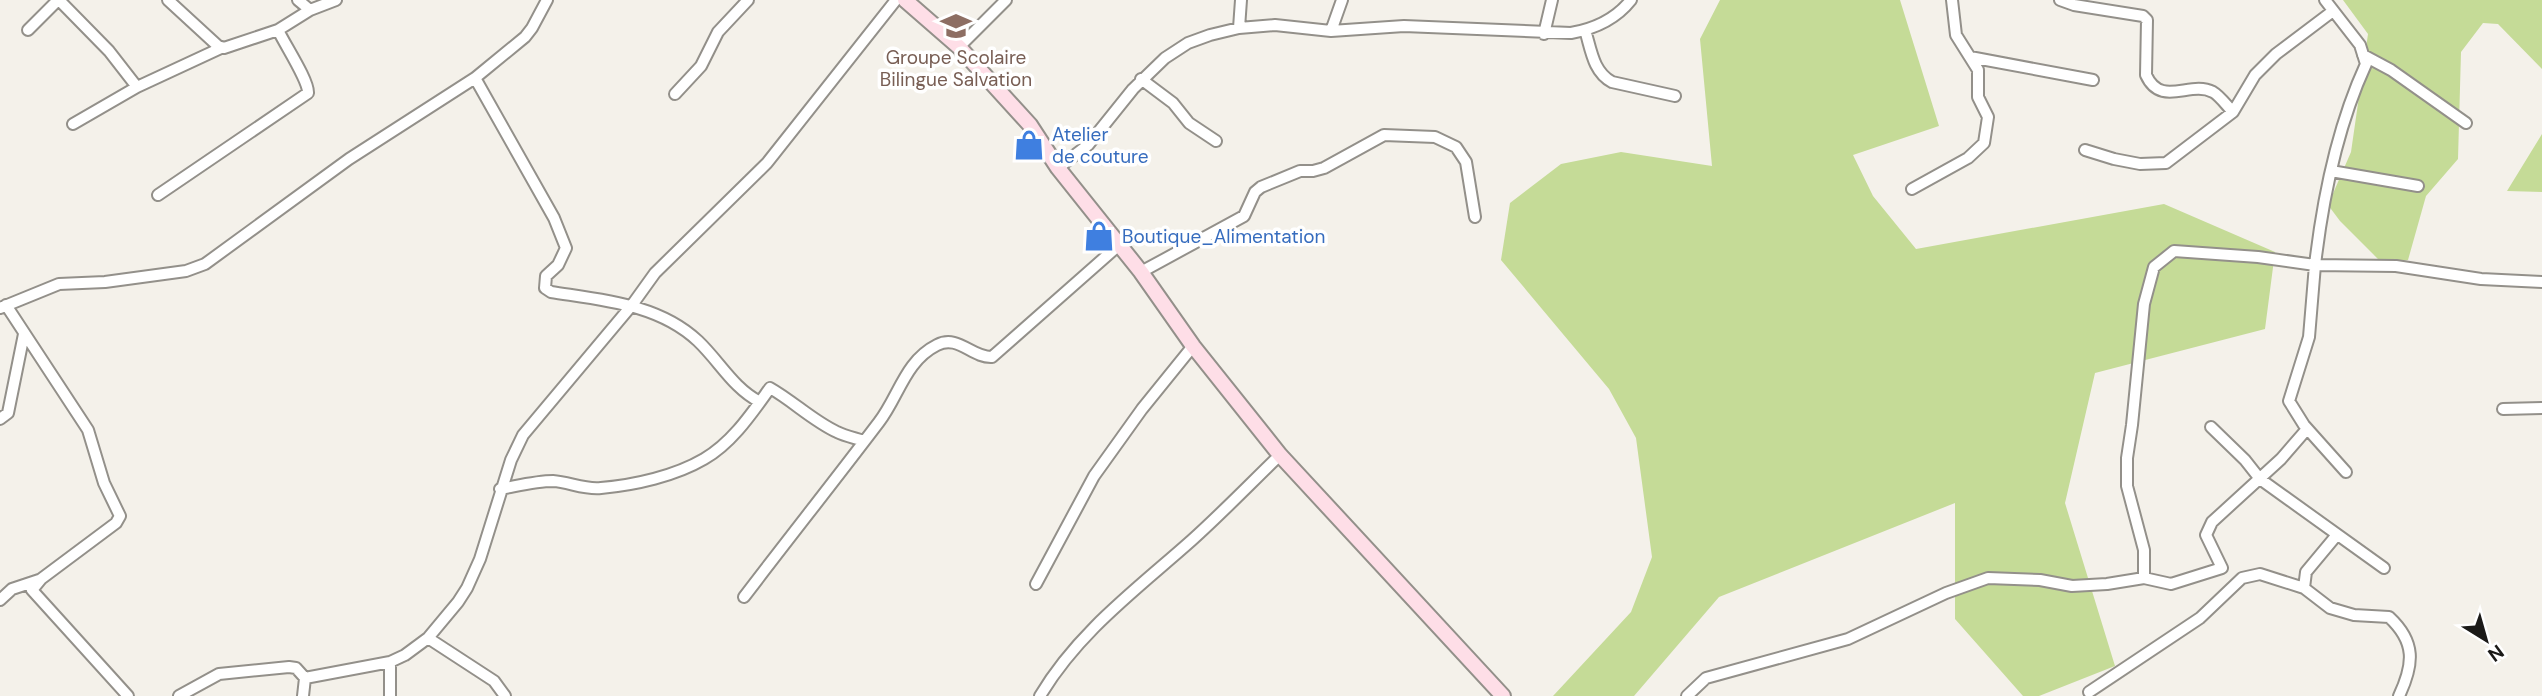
<svg xmlns="http://www.w3.org/2000/svg" width="2542" height="696" font-family="'DM Sans',sans-serif">
  <style>
    .green { fill: #c5db97 }
    .lines { fill: none; stroke-linecap: round; stroke-linejoin: round }
    .street-casing { stroke: #93908a; stroke-width: 14 }
    .secondary-casing { stroke: #93908a; stroke-width: 18 }
    .street { stroke: #fff; stroke-width: 10 }
    .secondary { stroke: #fedee7; stroke-width: 14 }
    .labels { text-anchor: middle; dominant-baseline: central; stroke-width: 7; stroke-linejoin: round; paint-order: stroke }
    .education-label { font-size: 19px; fill: #785e54; stroke: #fff }
    .shop-label { font-size: 19px; fill: #366cbe; stroke: #fff; text-anchor: start }
  </style>
  <rect width="100%" height="100%" fill="#f4f1ea"/>
  <!-- green -->
  <path class="green" d="M1720,0h180l39,126 -86,29 20,41 43,53 248,-45 111,48 -10,77 -170,44 -30,130 50,163 -76,30h-16l-68,-77v-116l-236,94 -85,99h-81l78,-84 21,-55 -16,-119 -27,-49 -108,-129 9,-57 51,-39 60,-12 91,14 -12,-127z
    M2343,0h199v69l-44,-45 -15,-1 -22,29 -3,107 -32,37 -18,64 -25,4 -43,-43 -12,-16 23,-53 17,-118z
    M2542,134v58l-35,-1z"/>
  <g class="lines">
    <!-- street casing -->
    <g class="street-casing">
      <path id="street" d="M59,0l50,51 28,36
        M168,0l50,46 6,2 54,-18 32,-20 26,-10
        M298,0l12,10
        M2060,0l14,5 69,11 4,4 -1,55c15,33 44,5 67,17 7,4 14,14 20,20
        M2325,0l35,45 6,19c-29,63 -43,132 -51,201l81,1 85,13 61,3
        M1239,28l2,-28
        M28,30l30,-30
        M1585,30c6,19 8,42 27,52l63,14
        M1331,31l11,-31
        M1544,34l8,-34
        M959,47l47,-47
        M2363,55l28,15 75,53
        M1970,57l123,23
        M475,78l79,140 12,30 -8,17 -12,11 -1,12 6,4c51,8 108,12 147,49 22,21 35,47 62,61
        M1141,79l32,24 16,20 27,18
        M675,94l26,-28 17,-34 30,-32
        M73,124l64,-37 84,-39
        M2085,150l29,9 26,5 26,-1 67,-51 22,-37 21,-21 57,-43
        M1058,168l30,-23 45,-56 32,-31 23,-15 22,-8 29,-7 36,-3 56,6 73,-5 167,7c23,-4 45,-14 60,-33
        M2331,171l87,15
        M1912,189l56,-31 16,-15 4,-26 -10,-20v-27l-22,-35 -4,-35
        M158,195l150,-102c1,-12 -23,-48 -30,-63
        M1141,272l103,-56 11,-24 6,-5 39,-16h13l11,-3 60,-33 51,2 21,10 10,15 9,55
        M6,305l82,125 16,53 16,33 -4,7 -75,56 -9,11 96,106
        M0,308l59,-24 46,-2 81,-11 19,-7 144,-105 126,-81 50,-41 7,-9 15,-28
        M2503,409l39,-1
        M0,419l8,-6 16,-79
        M2211,427l34,33 15,19 124,89
        M500,489c17,-3 36,-8 53,-8 16,1 32,9 48,7 34,-3 74,-12 103,-29 28,-16 48,-46 66,-71 23,13 43,33 67,44 8,4 18,6 27,9
        M2144,578v-28l-17,-64v-28l5,-33 12,-121 10,-37 20,-16 84,6 57,8 -6,72 -20,64 15,24 42,47
        M1036,584l58,-108 48,-67 51,-63
        M2304,588l2,-16 30,-36
        M744,597c45,-59 91,-117 135,-175 20,-26 26,-61 58,-77 21,-11 35,13 55,12l127,-112
        M0,600l12,-11 27,-9
        M428,638l66,43 11,15
        M305,678l85,-16 15,-7 23,-17 30,-36 9,-14 13,-29 31,-99 12,-25 109,-130 23,-32 112,-110 129,-163
        M2089,692l111,-74 42,-40 18,-4 44,14 26,20 24,7 35,2c27,25 25,47 10,79
        M179,696l40,-22 70,-7 7,1 9,10 -2,18
        M390,696v-34
        M1040,696c38,-64 97,-107 152,-156 30,-27 59,-57 88,-85
        M1687,696l19,-18 142,-39 98,-46 42,-15 52,2 32,6 35,-2 37,-6 27,6 51,-16 -16,-33 6,-13 69,-63 26,-30"/>
    </g>
    <!-- secondary casing -->
    <g class="secondary-casing">
      <path id="secondary" d="M905,0l54,47 71,78 28,43 83,104 52,74 87,109 223,241"/>
    </g>
    <!-- street -->
    <use href="#street" class="street"/>
    <!-- secondary -->
    <use href="#secondary" class="secondary"/>
  </g>
  <!-- icons -->
  <defs>
    <g id="school-bare" transform="scale(2.415)"><path d="M0-5L7-2L0 1L-7-2ZM-4 1L0 2.5L4 1V4Q0 6-4 4Z" fill="#8d6e63" stroke="#fff" stroke-width="2.5" paint-order="stroke"/></g>
    <g id="shop-bare" transform="scale(2.415)"><path d="M-5-2.5h2.3a2.7 3.5 0 0 1 5.4 0H5L5.5 6h-11ZM-1.5-2.5h3a1.5 2.3 0 0 0-3 0Z" fill="#3f7fe0" stroke="#fff" stroke-width="2.5" paint-order="stroke"/></g>
  </defs>
  <g fill-rule="evenodd">
    <use href="#school-bare" x="956" y="26"/>
    <use href="#shop-bare" x="1029" y="145"/>
    <use href="#shop-bare" x="1099" y="236"/>
  </g>
  <g class="labels">
    <!-- education labels -->
    <g class="education-label">
      <text x="956" y="57">Groupe Scolaire<tspan x="956" dy="22">Bilingue Salvation</tspan></text>
    </g>
    <!-- shop labels -->
    <g class="shop-label">
      <text x="1052" y="134">Atelier<tspan x="1052" dy="22">de couture</tspan></text>
      <text x="1122" y="236">Boutique_Alimentation</text>
    </g>
  </g>
  <!-- north arrow -->
  <g transform="translate(2486 640) rotate(143)" stroke="#ffffff" stroke-width="5" paint-order="stroke">
  <path d="M0-5L12 26L0 18L-12 26Z" fill="#1b1a18"/>
  <text y="-10" font-size="19" font-weight="bold" text-anchor="middle" fill="#1b1a18">N</text>
  </g>
</svg>
